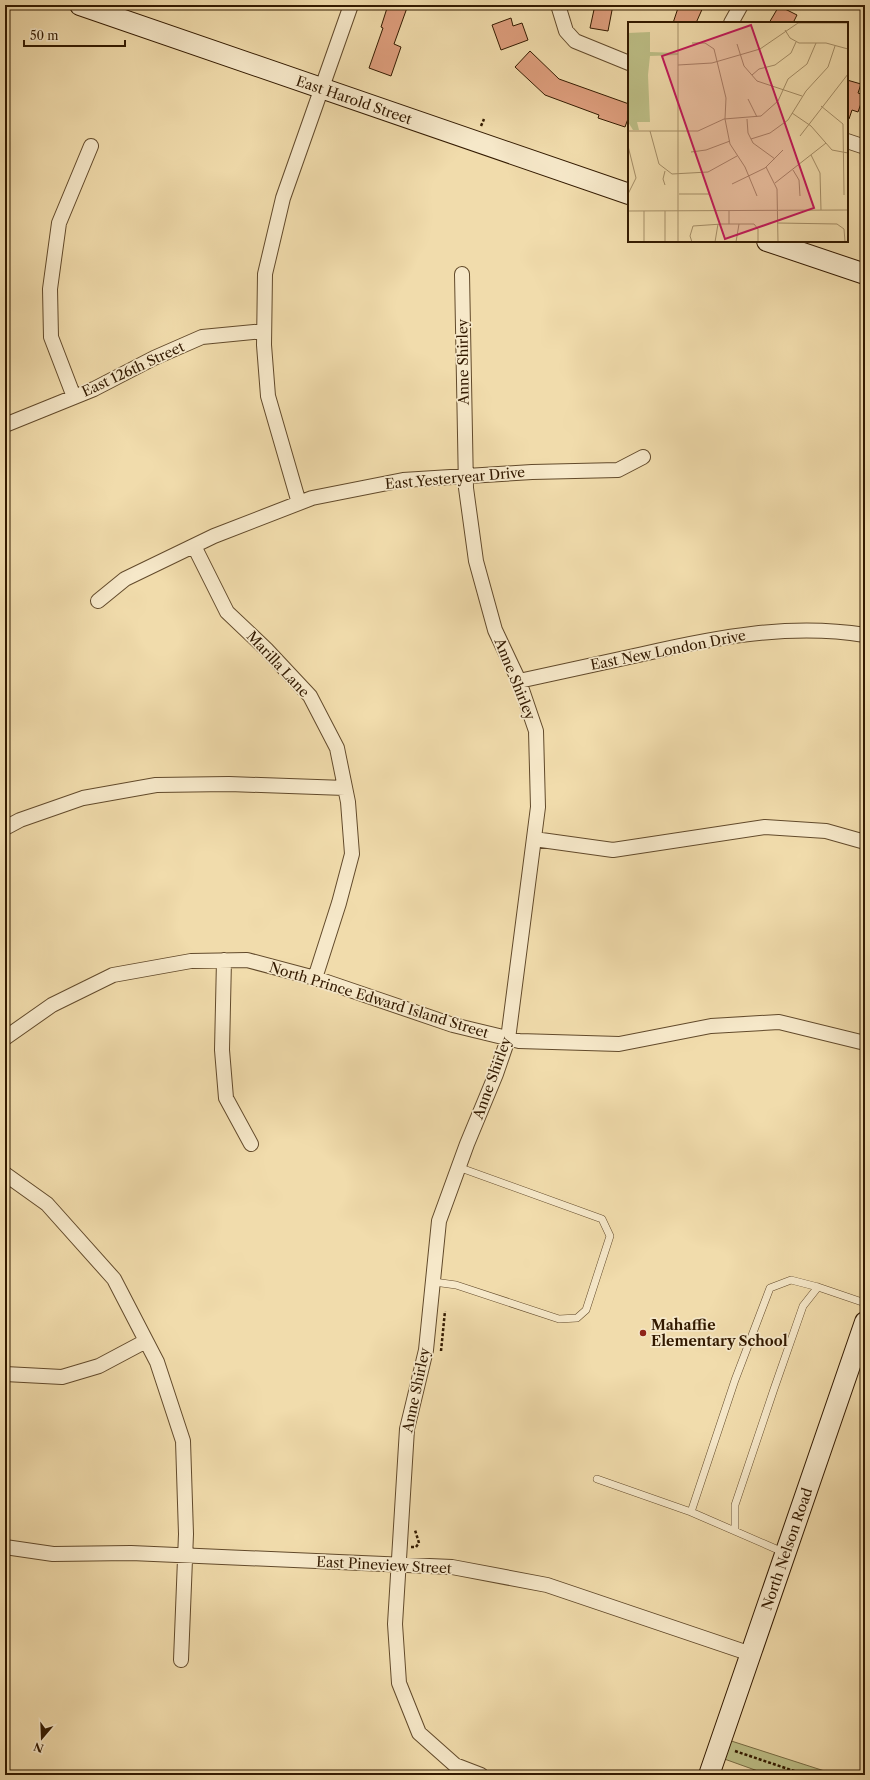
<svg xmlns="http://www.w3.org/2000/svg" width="870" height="1780" font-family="'Libre Caslon Text',serif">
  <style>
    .green { fill: #bdbf87; stroke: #786c44 }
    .building { fill: #de9e7d; stroke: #331a00 }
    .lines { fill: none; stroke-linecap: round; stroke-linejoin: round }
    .lane-casing { stroke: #624a2b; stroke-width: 8 }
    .street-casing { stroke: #624a2b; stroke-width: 16 }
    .secondary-casing { stroke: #331a00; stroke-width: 22 }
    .path { stroke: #331a00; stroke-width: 2.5; stroke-dasharray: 3 2; stroke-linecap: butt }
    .lane { stroke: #f6e8c9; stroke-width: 7 }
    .street { stroke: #f6e8c9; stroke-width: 14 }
    .secondary { stroke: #f6e8c9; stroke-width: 20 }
    .poi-dot { fill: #8f2418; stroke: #f6e8c9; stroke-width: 1.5 }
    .labels { text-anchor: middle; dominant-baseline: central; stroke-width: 3.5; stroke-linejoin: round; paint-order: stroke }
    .street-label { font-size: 14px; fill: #331a00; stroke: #f6e8c9 }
    .poi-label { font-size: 14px; font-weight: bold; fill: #331a00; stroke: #f6e8c9; text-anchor: start }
    .inset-road { fill: none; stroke: #a58e67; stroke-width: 1 }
    .view { fill: #c2185b; fill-opacity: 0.15; stroke: #c2185b; stroke-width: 2 }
    .inset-edge { fill: none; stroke: #331a00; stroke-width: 2 }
  </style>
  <rect width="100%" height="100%" fill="#f1dcac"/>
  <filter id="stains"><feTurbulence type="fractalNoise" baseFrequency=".005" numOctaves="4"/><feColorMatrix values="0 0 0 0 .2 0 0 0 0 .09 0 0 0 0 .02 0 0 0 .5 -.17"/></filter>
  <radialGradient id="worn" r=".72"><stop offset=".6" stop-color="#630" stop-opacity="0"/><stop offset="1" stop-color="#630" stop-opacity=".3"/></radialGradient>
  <!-- green -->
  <path class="green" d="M722,1738l115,37h-68l-53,-19z"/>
  <!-- building -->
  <path class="building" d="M388,5h20l-14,39 7,3 -10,29 -22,-8 14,-40 -2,-1z
    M595,5h18l-5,26 -18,-3z
    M679,5h25l-8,18h-23z
    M779,6l18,9 -4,8h-24z
    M511,18l2,8 9,-3 6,17 -27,10 -9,-25z
    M530,51l29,28 70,25v12l-4,11 -27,-9 1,-3 -54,-20 -30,-28z
    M847,80l14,4 -3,9 6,2 -6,17 -6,-2 -3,9h-2z"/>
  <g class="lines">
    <!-- lane casing -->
    <g class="lane-casing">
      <path id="lane" d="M434,1282l22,3 103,34 18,-1 9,-8 24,-74 -8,-17 -144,-52
        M597,1479l94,33 92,40
        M691,1512l44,-132 35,-92 21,-8 27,7 47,16
        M735,1531v-26l39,-116 29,-83 15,-19"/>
    </g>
    <!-- street casing -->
    <g class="street-casing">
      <path id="street" d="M558,5l8,26 9,10 54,22
        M731,23l10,-18
        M847,141l18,6
        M462,274l4,214 10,73 19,69 24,51 17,50 2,76 -30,232 -12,35 -29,70 -28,77 -13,129 -19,79 -12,195 4,59 20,50 36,32 26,10
        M74,397l-23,-60 -1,-48 9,-66 32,-77
        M5,425l89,-36 60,-31 48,-21 62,-6
        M299,503l-31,-107 -4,-51 1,-71 18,-76 68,-193
        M194,546l33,66 39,37 44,47 27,52 11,54 4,52 -13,49 -24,75
        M98,601l27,-22 89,-43 98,-38 91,-18 129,-8 86,-2 25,-13
        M519,681c42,-9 83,-18 124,-27 74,-17 147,-31 222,-19
        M5,828l15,-8 63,-22 73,-13 73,-1 116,4
        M534,839l79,11 152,-23 61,4 39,11
        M224,960l-2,90 4,48 25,46
        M5,1038l47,-33 61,-30 78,-14 56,-1 68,18 138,47 66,16 100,3 92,-18 68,-4 86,21
        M5,1174l42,30 67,75 43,83 26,79 3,93 -5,126
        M5,1374l57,3 37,-11 47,-25
        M5,1547l48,7 78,-1 321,14 95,18 204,69"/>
    </g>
    <!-- secondary casing -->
    <g class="secondary-casing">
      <path id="secondary" d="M80,5l549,189
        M767,241l98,33
        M709,1775l156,-453"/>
    </g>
    <!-- path -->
    <path class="path" d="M481,126l3,-7
      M441,1351l4,-40
      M411,1547h5l3,-4 -4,-13
      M735,1751l71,24"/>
    <!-- lane -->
    <use href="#lane" class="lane"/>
    <!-- street -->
    <use href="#street" class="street"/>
    <!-- secondary -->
    <use href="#secondary" class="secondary"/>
  </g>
  <!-- markers -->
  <circle class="poi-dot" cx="643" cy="1333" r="4"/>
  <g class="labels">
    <!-- street labels -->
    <g class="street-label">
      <text transform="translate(354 100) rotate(19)">East Harold Street</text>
      <text transform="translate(463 362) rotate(-91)">Anne Shirley</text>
      <text transform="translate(133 369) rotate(-25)">East 126th Street</text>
      <text transform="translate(455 478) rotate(-5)">East Yesteryear Drive</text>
      <text transform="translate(668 650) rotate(-11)">East New London Drive</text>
      <text transform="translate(278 664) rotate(47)">Marilla Lane</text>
      <text transform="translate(515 679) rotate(68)">Anne Shirley</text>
      <text transform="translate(379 1000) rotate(17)">North Prince Edward Island Street</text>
      <text transform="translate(492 1078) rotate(-70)">Anne Shirley</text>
      <text transform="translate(416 1390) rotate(-78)">Anne Shirley</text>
      <text transform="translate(787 1549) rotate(-71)">North Nelson Road</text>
      <text transform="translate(384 1565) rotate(3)">East Pineview Street</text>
    </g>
    <!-- poi labels -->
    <g class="poi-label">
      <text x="651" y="1325">Mahaffie<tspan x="651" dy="16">Elementary School</tspan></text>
    </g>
  </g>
  <!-- overview -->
  <g transform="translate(628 22)">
    <rect width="220" height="220" fill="#f1dcac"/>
    <path d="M22,10v20l28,1v2l-28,1 -2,19 2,47h-13l2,8h-6l-5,-8v-89z" fill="#bdbf87"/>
    <path class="inset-road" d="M157,8l5,8 9,5h27l22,6M64,21h13l9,6 12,49 -1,21 5,25 15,23 12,29M109,22l7,22 13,15 45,15M50,43l34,-2 48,-14 38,-26h50M124,53l7,-6 16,-4 16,-12 5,-11M120,77l9,18M193,84l22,18 1,71M164,91l19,13 21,24 16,3M119,97l1,14 5,10 22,16M0,109h70l26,-12 37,-3 17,-15 10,-22 19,-15 9,-21M22,109l9,33 13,10 36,-2 29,-16M172,114l48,-62M123,117l19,-6 18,-13 18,-29 22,-24 7,-21M0,124l8,32 -8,16M63,130l15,-2 24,-9M183,133l9,18 1,37M138,145l11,22 1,53M165,148l6,10 1,16M147,161l51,-40M104,162l33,-16 18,-18M37,163l-2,-6 2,-8M51,172h31M0,189l220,-1M16,189v31M37,189v31M101,189v13M150,201l59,1 7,5 1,13M50,220v-220M64,220l-2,-6 3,-10 29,-2h32l4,5v13M87,220l3,-18M108,220l3,-18"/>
    <path class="view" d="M123,3l63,183 -89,31 -63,-183z"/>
    <rect width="220" height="220" class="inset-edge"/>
  </g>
  <!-- margin -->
  <rect width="870" height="1780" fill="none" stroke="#f1dcac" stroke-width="20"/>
  <rect x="6" y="6" width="858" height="1768" fill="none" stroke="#331a00" stroke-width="2"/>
  <rect x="10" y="10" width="850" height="1760" fill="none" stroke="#331a00"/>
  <!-- north arrow -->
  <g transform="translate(42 1738) rotate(199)" stroke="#f6e8c9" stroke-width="3" paint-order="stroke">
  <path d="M0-3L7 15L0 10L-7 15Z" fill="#331a00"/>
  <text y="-6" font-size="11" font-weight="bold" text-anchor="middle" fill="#331a00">N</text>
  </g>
  <!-- scale -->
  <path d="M24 40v6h101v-6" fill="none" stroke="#331a00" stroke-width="2"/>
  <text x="30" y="40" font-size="12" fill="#331a00" stroke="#f6e8c9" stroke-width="3" paint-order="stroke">50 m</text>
  <rect width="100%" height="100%" filter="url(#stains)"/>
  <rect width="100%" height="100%" fill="url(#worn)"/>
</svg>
